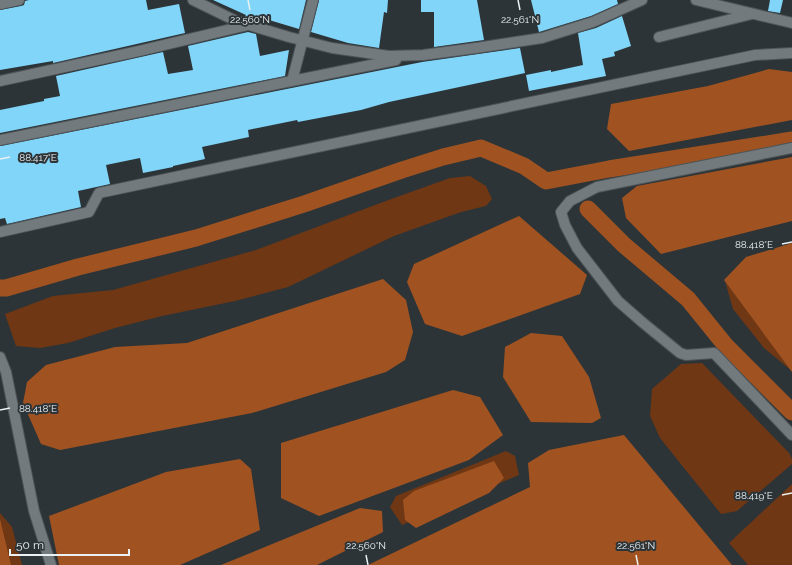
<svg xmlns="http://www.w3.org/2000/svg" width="792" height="565" font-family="Raleway,sans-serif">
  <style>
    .green { fill: #6f3713 }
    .water { fill: #a05321 }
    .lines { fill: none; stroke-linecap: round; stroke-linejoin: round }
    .canal { stroke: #a05321; stroke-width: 17 }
    .building { fill: #80d5f8 }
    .minor-casing { stroke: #4d5356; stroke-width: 12 }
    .minor { stroke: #727a7e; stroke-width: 10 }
    .ticks { fill: none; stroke: #ebf0f2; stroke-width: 1.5 }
    .ticks-label { font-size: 10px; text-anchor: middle; fill: #ebf0f2; stroke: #2d3438; stroke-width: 4; stroke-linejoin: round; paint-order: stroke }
  </style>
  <rect width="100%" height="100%" fill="#2d3438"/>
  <!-- green -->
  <path class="green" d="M470,176l16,10 6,13 -6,7 -25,6 -67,24 -106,51 -53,14 -73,15 -47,12 -47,15 -28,5 -24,-2 -11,-32 48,-18 60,-6 143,-40 127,-48 67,-24z
    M725,281l67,90 -28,-23 -31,-39z
    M702,363l87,90 3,6v5l-55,47 -16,3 -61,-76 -10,-22 2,-27 29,-25z
    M506,451l9,5 4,19 -117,50 -12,-18 6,-11z
    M792,484v81h-44l-19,-22z
    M0,513l12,14 10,38h-22z"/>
  <!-- water -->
  <path class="water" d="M769,69l23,3v48l-163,31 -22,-22 4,-25 97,-18z
    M792,157v64l-131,33 -35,-36 -4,-20 15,-12z
    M519,216l68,59 -7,19 -118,42 -37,-12 -18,-42 7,-18z
    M792,243v129l-68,-92 22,-23z
    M383,279l23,21 7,32 -8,28 -19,12 -134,41 -192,37 -19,-6 -18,-41 4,-21 19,-17 69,-18 72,-4z
    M531,333l31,3 27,41 12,41 -9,5 -61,-1 -28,-45 2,-30z
    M453,390l27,7 23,38 -34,25 -150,56 -38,-18v-55z
    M624,435l108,130h-364l162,-78 -2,-24 21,-13z
    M240,459l11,10 9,61 -80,35h-121l-10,-49 117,-44z
    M494,461l10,17 -15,15 -73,35 -11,-8 -2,-20 11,-9z
    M360,508l22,3 1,21 -66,33h-96z
    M0,519l11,46h-11z"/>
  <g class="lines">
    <!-- canal -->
    <path class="canal" d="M588,209l36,36 64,54 38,47 66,66
      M0,288h6l72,-21 118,-29 108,-34 98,-34 41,-13 38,-9 43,18 22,15 63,-12 183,-29"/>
  </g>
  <!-- building -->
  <path class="building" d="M29,0h117l2,10 31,-6 6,29 -132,30v-2l-53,9v-60l21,-4 3,-1 1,-4z
    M213,0h93l-7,29 -47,-14 1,4 -8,-2 1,-2z
    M319,0h69l-1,13 -3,-1 -5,36 -31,-5 -37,-11z
    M421,0h56l7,40 -50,7v-35h-13z
    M531,0h86l1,4 -27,12 -52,16z
    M770,0h13l-3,13 -12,-2z
    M622,16l9,30 -17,6 1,4 -13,3 4,17 -77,15 -3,-16 25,-5v2l32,-7 -5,-32 18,-5z
    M248,32l8,2 4,22 29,-6 -4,26 -285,57v-23l44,-9v-2l16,-3 -4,-20 107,-24 5,22 25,-4 -5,-24z
    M520,48l5,25 -136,29 -28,8 -63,12 -1,-2 -49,10 1,7 -47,10 3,12 -32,7v1l-30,6 -3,-15 -34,7 4,19 -32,7 3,16 -74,17 -2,-6 -5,1v-73l422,-84z"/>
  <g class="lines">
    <!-- minor casing -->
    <g class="minor-casing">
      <path id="minor" d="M193,0l43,21 53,16 43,11 57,8 34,-1 53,-7 66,-10 51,-16 49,-22
        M696,0l96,23
        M0,4l19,-4
        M659,37l93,-23
        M0,81l139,-30 109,-26
        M292,81l21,-81
        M0,140l396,-80
        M792,148l-195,39 -27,14 -9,11 4,13 12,23 41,53 24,21 38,31 6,2 28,-2 78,82
        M0,232l89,-20 10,-19 656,-138 37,-2
        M0,357l6,15 28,139 17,54"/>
    </g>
    <!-- minor -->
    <use href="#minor" class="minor"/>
  </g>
  <!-- ticks -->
  <path class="ticks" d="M248,0l2,10M518,0l2,10M0,159l10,-2M782,244l10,-2M0,410l10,-2M782,495l10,-2M366,555l2,10M636,555l2,10"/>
  <g class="ticks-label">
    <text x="250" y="23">22.560°N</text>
    <text x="520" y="23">22.561°N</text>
    <text x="38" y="161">88.417°E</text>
    <text x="754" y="248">88.418°E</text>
    <text x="38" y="412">88.418°E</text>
    <text x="754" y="499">88.419°E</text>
    <text x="366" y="549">22.560°N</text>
    <text x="636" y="549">22.561°N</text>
  </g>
  <!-- scale -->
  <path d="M10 549v6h119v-6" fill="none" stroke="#ebf0f2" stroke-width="2"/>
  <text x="16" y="549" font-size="12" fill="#ebf0f2" stroke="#2d3438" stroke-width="3" paint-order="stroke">50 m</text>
</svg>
